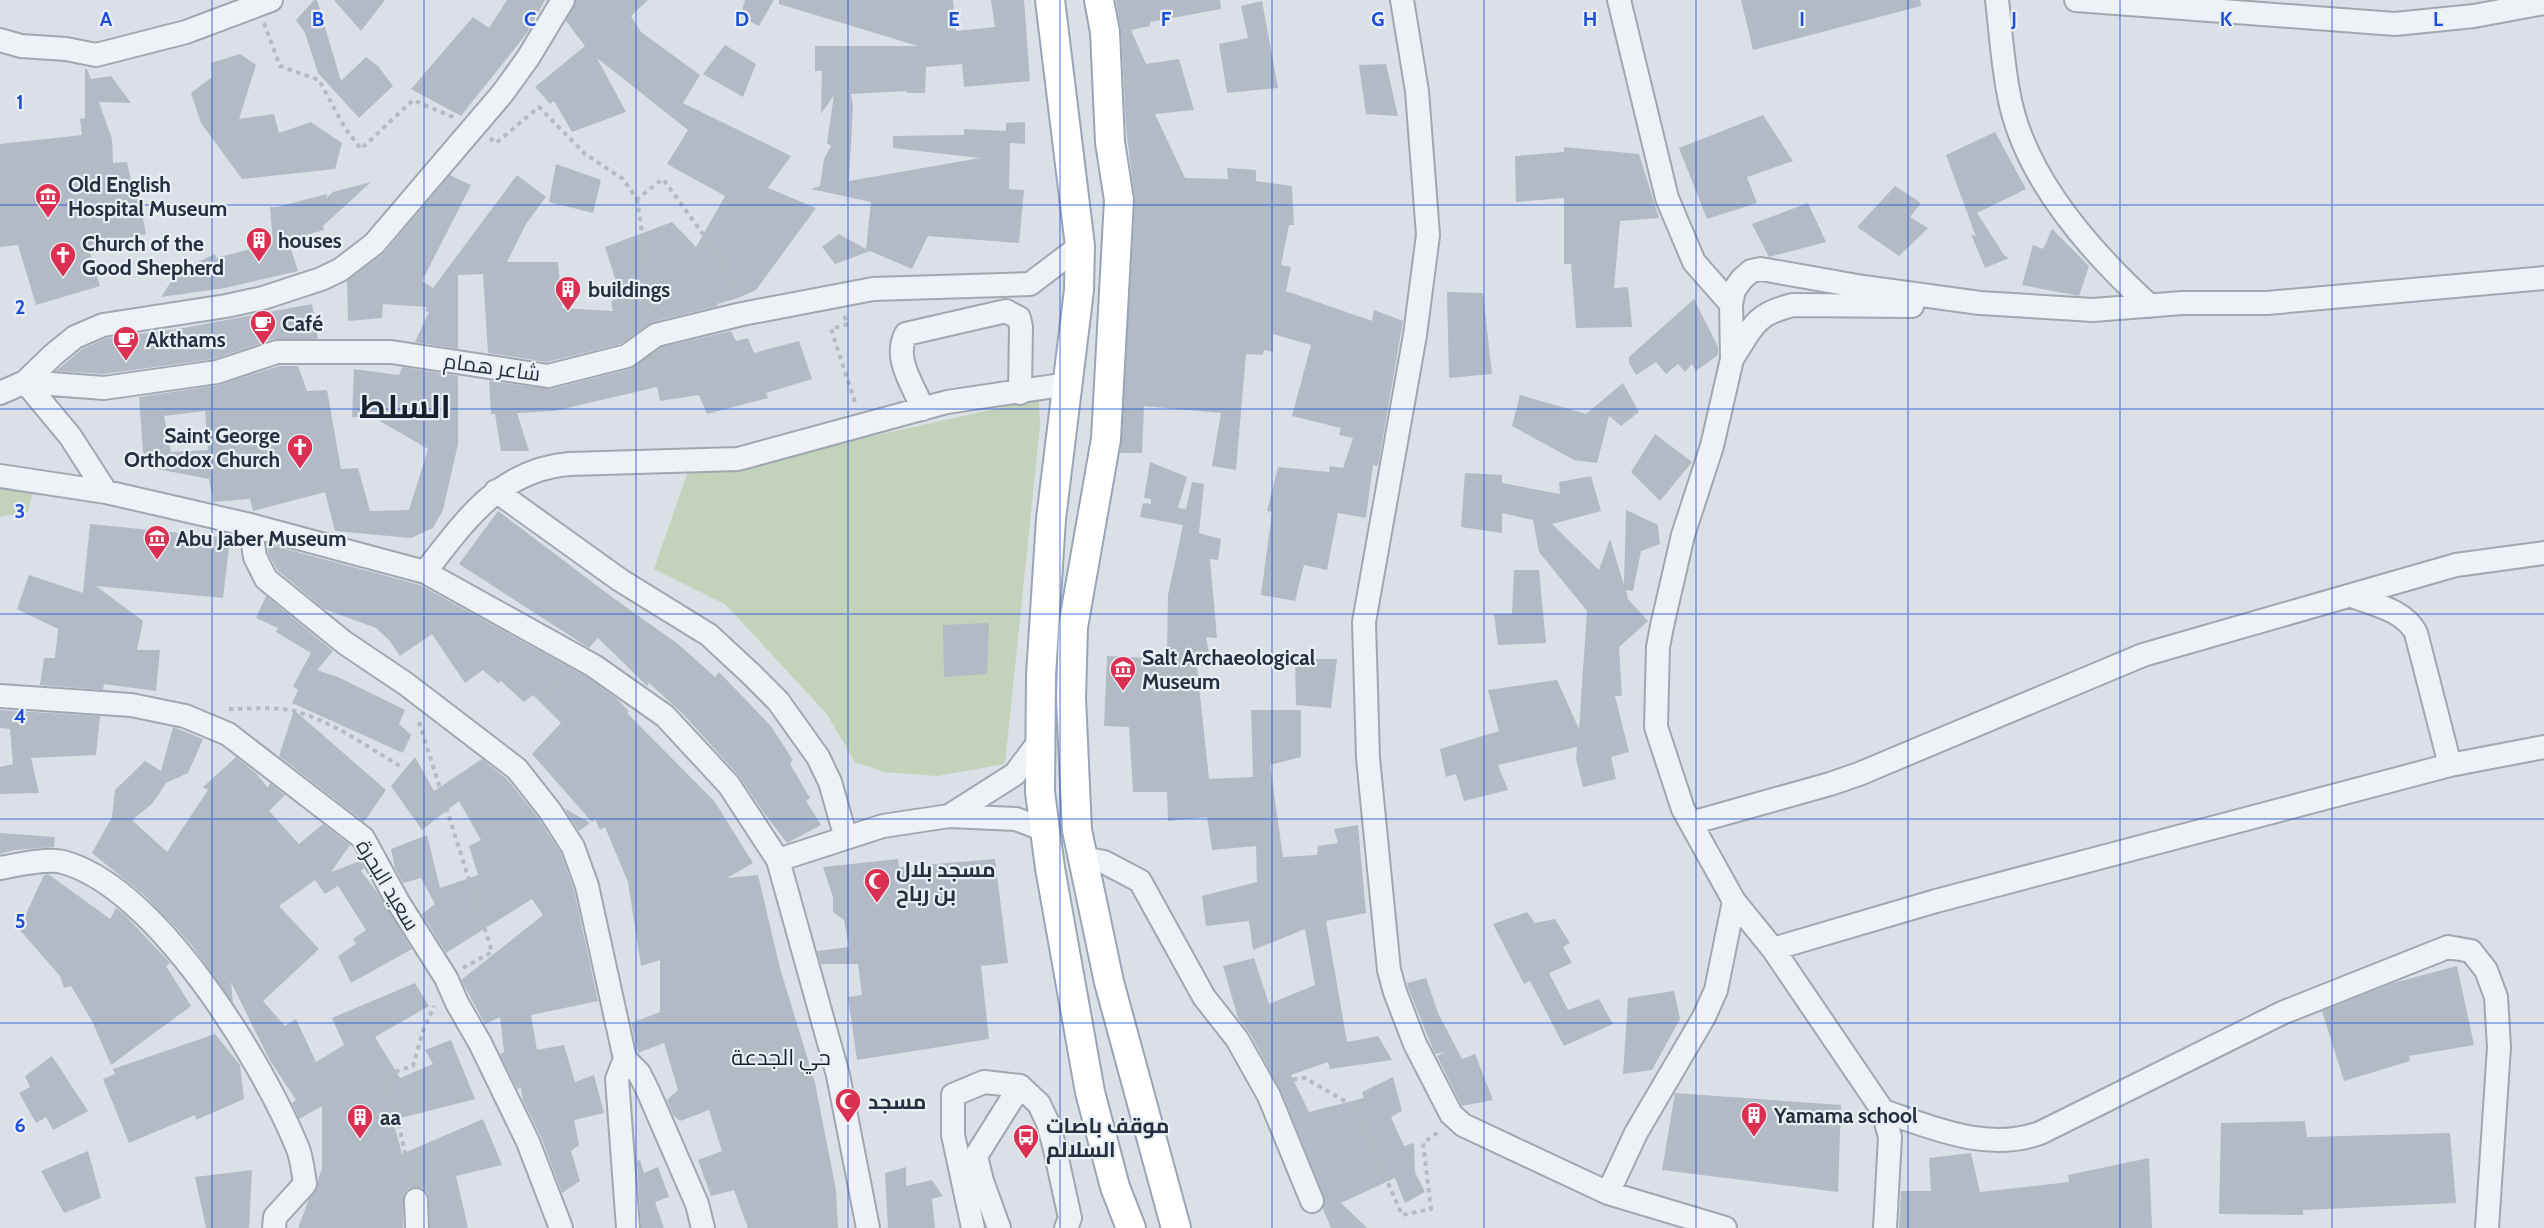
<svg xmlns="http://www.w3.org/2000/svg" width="2544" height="1228" font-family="Cabin,Cairo,sans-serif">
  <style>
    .green { fill: #c2d2bb }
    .building { fill: #b2bac5; fill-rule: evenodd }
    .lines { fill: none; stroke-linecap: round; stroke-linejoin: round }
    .minor-casing { stroke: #a0a7b1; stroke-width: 26 }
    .major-casing { stroke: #99a5b4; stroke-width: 32 }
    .path { stroke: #b5bbc2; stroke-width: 4; stroke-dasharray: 4.5 4.5; stroke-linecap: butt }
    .minor { stroke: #eef1f5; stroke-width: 22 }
    .major { stroke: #fff; stroke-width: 28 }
    .grid { fill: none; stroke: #1d4ed8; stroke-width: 1.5; stroke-opacity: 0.55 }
    .labels { text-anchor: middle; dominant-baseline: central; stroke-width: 4.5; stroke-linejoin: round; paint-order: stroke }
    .poi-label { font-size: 21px; font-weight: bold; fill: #242f3f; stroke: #eaeff5; text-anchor: start }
    .street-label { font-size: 21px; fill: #242f3f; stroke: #eaeff5 }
    .neighbourhood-label { font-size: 22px; fill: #16202f; stroke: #eaeff5 }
    .town-label { font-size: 33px; font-weight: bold; fill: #16202f; stroke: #eaeff5 }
    .grid-label { font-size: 20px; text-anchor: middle; font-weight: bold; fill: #1d4ed8; stroke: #eaeff5; stroke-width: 4.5; stroke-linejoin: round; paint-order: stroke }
  </style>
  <rect width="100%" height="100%" fill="#dbe0e7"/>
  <!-- green -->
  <path class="green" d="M1039,399l1,27 -35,338 -68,12 -53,-4 -29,-10 -29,-49 -101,-109 -71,-35 34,-98 176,-33z
    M0,480l35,3 -7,29 -28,5z"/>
  <!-- building -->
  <path class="building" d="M314,0h3l24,81 25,-24 12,9 15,20 -34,32 -41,-45 -13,-40 -9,-13z
    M334,0h51l-24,31z
    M507,0h38l-18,33 -66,83 -50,-27 62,-72 16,11z
    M576,0h72l-17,16 10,16 59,43 -17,28 108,53 -23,32 48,20 -60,82 -18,8 -21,6 1,2 -66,16 -31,22 -74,18 -59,-9 -5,-79 -25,1v74l-43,-7 14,-30 -4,-1 2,-4 -44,-3 -1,14 -34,3 -1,-40 37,-28 66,-78 21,10 -49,96 11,7 84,-113 29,22 -20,27 -19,38h51l4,46 51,3 -2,-10 10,-4 -16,-50 67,-25 24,25 29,-51 -58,-32 21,-34 -91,-72 29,54 -54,20 -18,-31 -4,3 -15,-17 50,-41 -19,-25z
    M745,0h29l-15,26 -19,-9z
    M779,0h174l3,31 39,-4 -4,-27h33l6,81 -66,6 -2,-23 -36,3 -1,26h-18v-2l-56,3 2,12 -4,75 131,-23 -87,-10v-12l71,-1v-6l42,2v-8l19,-1v22l-15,-1 -1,46 15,1 -5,53 -91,-7 -16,33 -42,-18 -35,13 -13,-17 17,-13 27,15 5,-47 -60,-13 9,-3 4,-27 7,-13 -4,-3 7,-48 -13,19 1,-43h-7v-25h103l-139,-42z
    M1116,0h104l1,9 -71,13v4l-19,4 15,34 33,-5 15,51 -39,4 30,64 43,1 -1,-11 29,2v11l36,5 2,39h-5l-8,40 10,2 -5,24 86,30 2,-11 29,11 -25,145 -5,-1 -7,53 -28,-5 -11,57 -23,-5 -9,36 -34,-6 11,-83 -5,-1 11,-44 51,5 1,-6 13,2 10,-30 -14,-3 2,-7 -49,-12 19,-71 -38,-11v18l-9,-2 -1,5 -17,-1 -10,116 -24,-4 9,-53 -77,-7 -2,47h-22l15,-252 -9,-73 -5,-97z
    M1741,0h179l1,6 -168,44z
    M1262,1l16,87 -51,5 -8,-49 29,-6 -7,-32z
    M725,45l31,19 -13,33 -40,-23z
    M240,54l16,11 -17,54 35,-5 5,19 32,-11 31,21 -7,26 -93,10 -41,-56 -10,-30 21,-16 -1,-14z
    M1386,64l12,52 -32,-2 -7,-49z
    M85,69h2l4,10 20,-3 20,27 -32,-1 13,37 1,24 14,-1 7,32h4l8,40 -58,12 12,40 -64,19 -18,-60 -18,2v-103l82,-9 -2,-16 5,-1z
    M1763,115l30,46 -46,16 10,26 -50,16 -28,-71z
    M1995,132l31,57 -49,24 27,42 5,3 -24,10 -14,-34 5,3 -30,-82z
    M1564,147l75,7 20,64 -39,3 -6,67 14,-1 4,40 -56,1 -5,-64h-7v-66l-48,4 -1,-46 49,-4z
    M556,164l45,16 -8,33 -44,-11z
    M371,182l-48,44 1,4 -36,10 10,31 -73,17 -64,9 17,-26 37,-17 1,4 57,-15 -3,-36h7l50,-13 -1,4 7,-6z
    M1895,186l26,17 -11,14 18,11 -29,28 -42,-29z
    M1808,203l18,39 -57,15 -17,-33z
    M2052,229l37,37 -10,30 -57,-11 11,-40 10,4z
    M1447,292l36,1 9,81 -43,4z
    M1694,299l24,48v8l-22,16 -4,-7 -7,8 -7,-8 -12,10 -10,-12 -20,13 -7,-12v-6z
    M312,304l6,35h-45l-59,20 -110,15 -48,-3 26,-22 25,-11 71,-9z
    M731,331l5,10 12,-3 6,15 45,-12 13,38 -46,14 2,5 -61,16 -8,-19 -39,6 -3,-14 -103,24 -37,2 12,38h-28l-6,-37h-4l-2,-33 62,8 79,-20 32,-22z
    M279,366h19l9,25 20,-1 14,79 17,-1 12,43 39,-1 19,-61 -55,-32h-21l2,-48 45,6 3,-8 56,9v68l-15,66 -10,18 -22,10 -76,-7 -10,-39 -72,19 -3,-12 -37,3 -4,-23 -52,-10 -14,-17 -4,-55 80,-12zM205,411l3,39 -37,2 -7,-36z
    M1623,383l16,29 -18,14 -12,-10 -12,47 -23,-3 -62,-34 8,-31 66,19z
    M1655,434l37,28 -32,39 -29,-29z
    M1150,462l37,15 -9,31 8,1 6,-27 12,2 -5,49 22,6 -3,21 -8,-1 7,79 -11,-1 5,27 -14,3 12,112 44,-2 -2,-67h50v47l-31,8 13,92 34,-2 1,-9 20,-3 -4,-14 24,-4 8,88 -40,8 21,121 31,-6 14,24 -62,9 -2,-7 -37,13 18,37 55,-14 -2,-6 31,-15 9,34 -11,6 13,29 10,-3 1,29 10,20 -20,11 -10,-25 -54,25 26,25h-36l-8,-19 1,-13 -43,-105 -32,-59 -11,-14 -15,-52 31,-8 15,46 46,-19 -10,-56 -52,21 -4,-29 -43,5 -4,-30 55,-14 -1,-36 -44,4 -5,-33 -39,4 -1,-29h-34l-4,-65 -25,-1 3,-70 60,3 1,-64 15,-70 -43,-8 3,-14 8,1v-5l-7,-1z
    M1465,473l37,2v8l58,11 -1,-12 32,-6 10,35 -49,13 47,46 11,-31 14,46 2,-75 32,15 2,19 -19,7 -8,40 -7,-1 2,9 20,22 -29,26 3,49h-7l14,56 -18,5 5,22 -33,8 -7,-28 1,-12 -79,18 10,25 -44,11 -8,-27 -10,3 -6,-28 59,-18 -11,-41 69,-10 22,49 8,-118 -48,-59 -6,-32 -31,-7v20l-41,-6z
    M498,511l114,86 66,47 37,33 4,-5 51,53 23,35 -3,4 20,34 -4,3 15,24 -34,18 -23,-30 -25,-37 -56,-62 -34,-31 -2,3 -49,-48 -9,10 -130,-84z
    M90,524l140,14 -7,60 -127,-12 47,35 -6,29h23l-4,41 -52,-7 -1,6 -63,-5 4,-27h11l3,-29 -41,-20 12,-34 54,18z
    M267,544l153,41 167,92 29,21 13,13 -2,2 88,89 38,61 -26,15 31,-3 22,93 35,115 21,107 2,38h-90l-14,-38 -23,6 -13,-36 24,-9 -13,-41 -29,11 -7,-6 -6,-15 11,-10 -14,-47 -26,10 -7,-30 29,-11v-52l-19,6 -13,-84 -23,-55 -5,3 -5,-11 -3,3 -60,-68 29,-31 -28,-28 -9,7 -23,-21 -3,2 -15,-13 -18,13 -33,-49 -32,22 -10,-15 -14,-13 -52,-19 -47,-39 -9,-17z
    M1514,570h25l7,73 -48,2 -4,-31h18z
    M266,596l67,55 -16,19 23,8 65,32 -6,14 12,11 -8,18 -111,-50 6,-13 -5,-4 18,-33 -35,-21 2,-4 -22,-10z
    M989,623l-2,51 -43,3 -1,-52z
    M1295,659h42l-6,49 -35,-3z
    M0,710l100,6 -4,39 -65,3 8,35 -39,1v-27l13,-3 -3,-35 -10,-1z
    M294,710l92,80 -22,32 -85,-66z
    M173,727l30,12 -15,34 -22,10 -14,21 -20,16 35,32 41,-62 -5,-3 33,-30 20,16 12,15 2,-5 15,12 -16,16 30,33 24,-20 27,21 -19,27 29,-11 4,7 -3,3 17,22 34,56 -61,34 -13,-27 18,-12 -3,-5 13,-9 -28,-44 -13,8 -10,-14 -36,26 40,43 -56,52 22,25 11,-7 20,43 28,-17 -12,-27 83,-35 14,23 -54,31 25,41 33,-14 -8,-14 26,-10 24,59 -82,21 9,34 81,-35 19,46 -46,11 12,52h-38l-2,-35 -5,-5 -7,-1 -7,1 -5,6 -1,34h-105l11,-29 9,-11v-9l4,-10v-63l-23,13 -7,-16 4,-3 -27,-41 -38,-77 2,21 -41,-57 -14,-16 -34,-35 -52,-42 20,-36 3,-27 30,-29 16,10z
    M415,757l19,34 48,-32 25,20 32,40 22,34 13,37 24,111 -67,14 6,35 27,-5 11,37 19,-7 10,38 -30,7 5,25 -8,6 9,30 -18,12 -21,-56 -18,-36 -2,-13 -4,1 -17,-35 4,-2 -4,-35 -15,7 -24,-44 82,-65 -11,-16 -86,54 -24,-39 13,-10 -14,-26 -18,5 -8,-15 -4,-19 36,-14 13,53 38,-13 -9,-29 12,-6 -22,-39 -37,29 -31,-44z
    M564,808l26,15 -11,8z
    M0,833l55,4 -1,10 -39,3 -15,4z
    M898,859l1,8 96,-8 13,104 -27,3 8,73 -132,21 -9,-63 14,-2 -4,-31h-37l-4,-13 32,-4 -5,-27 -11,-8v-15l-10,-30z
    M48,874l62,45 6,-11 9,7 45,48 -4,3 25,40 -80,59 -18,-42 -22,-37 -7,2 -4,-12 -41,-47 25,-54z
    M1527,912l8,11 20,-4 15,24 -7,4 9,16 -23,10 19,37 31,-11 14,25 -49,22 -34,-65 -6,3 -31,-60z
    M2457,966l17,79 -65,11 1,5 -66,20 -22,-70 71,-28z
    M1426,978l12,35 24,46 13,-5 18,46 -31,6 -25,-50 8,-4 -10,2 -27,-66 -1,-5z
    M1674,991l6,28 -28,51 -29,4 5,-76z
    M215,1034l25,31 4,34 -48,21 -1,-5 -66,28 -26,-64 12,-5 -2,-5z
    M52,1056l36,55 -35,19 -7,-13 -10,6 -17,-30 11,-6 -5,-11z
    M1675,1093l166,12 -3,87 -176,-22z
    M2305,1121l2,16 143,-4 6,70 -153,7v5l-84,-1 2,-91z
    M88,1151l13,47 -37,15 -23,-42z
    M1971,1153l9,39 89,-10 -1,-7 81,-17 3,70h-253l2,-37h30l-2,-33z
    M640,1160l4,13 14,-6 11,30 -14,5 9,26h-23l-4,-67z
    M906,1167v19l26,-6 11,16 -11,3 3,29h-47l-3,-55z
    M252,1170l-3,58h-43l-11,-51z"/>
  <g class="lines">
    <!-- minor casing -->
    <g class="minor-casing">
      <path id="minor" d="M1402,0l15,91 11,144 -13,100 -51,287 4,136 21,212 6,22 20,52 36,70 12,11 145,68 117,35
        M1619,0l48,198 27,64 37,42
        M1997,0c4,34 6,71 14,105 18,77 82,149 139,201
        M2076,0l319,24 79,-8 70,-13
        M0,40l21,6 45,3 30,6 90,-23 85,-32
        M1732,359c20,-31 22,-45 61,-54l119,1
        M25,382l79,6 113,-16 60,-20h114l157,24 79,-20 29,-21 86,-21 131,-25 157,-5 50,-38
        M25,382l45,54 36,56
        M0,393l25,-11 28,-27 22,-18 28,-12 123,-19 37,-8 58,-19 19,-9 34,-26 128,-150 26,-36 35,-58
        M923,409c-10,-24 -30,-51 -17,-75l100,-23 13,7 2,9 -1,66
        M0,476l106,16 144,33 175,47 169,94 71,50 64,69 49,75 60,215 30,153
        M496,491l124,89 89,55 42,39 27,27 40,56 12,25 16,56
        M250,525l5,32 11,22 79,64 61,41 111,85 33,42 23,36 14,39 38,173 -8,20 11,149
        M425,572c40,-51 74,-102 144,-108l169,-5 209,-57 121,-18
        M2352,596c23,9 52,14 64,37l34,132
        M0,696l131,9 54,11 43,18 135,104 35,64 48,76 11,25 23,40 48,99 33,86
        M949,816l66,-42 26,-35
        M1691,823l139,-39 29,-10 284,-119 313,-90 88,-12
        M1082,858l22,4 36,19 64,116 33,42 32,57 43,105
        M778,860l105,-34 66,-10 67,3 29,11
        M0,868c16,-3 48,-10 63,-6 94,26 197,196 233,282 6,12 7,27 9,40l-30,33 -1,11
        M1773,949l163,-48 514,-136 94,-18
        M625,1059l14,14 9,18 49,113 6,24
        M1883,1111c50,17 104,41 157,22l242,-120 166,-66 23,4 15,19 10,27 3,50 -12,181
        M1608,1193l28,-60 68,-116 12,-27 18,-89
        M416,1200l1,28
        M973,1228l-20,-93v-40l31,-13 36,4 19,18 9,19 6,22 16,73 -4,10
        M999,1228l-17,-47 -6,-25 44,-70
        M1885,1228l5,-91 -7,-26 -110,-162 -39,-48 -51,-92 -27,-82 2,-80 4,-21 21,-91 29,-89 20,-87 -1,-55 3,-14 8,-11 9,-8 10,-2 102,18 117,16 113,7 89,-7h85l277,-25"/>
    </g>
    <!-- major casing -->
    <g class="major-casing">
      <path id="major" d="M1050,0l30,246 -1,44 -28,229 -10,156 -1,117 10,76 40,224 25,95 16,41
        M1099,0l6,32 5,110 9,58 -13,239 -33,188 -2,71 6,132 32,152 67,246"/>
    </g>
    <!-- path -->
    <path class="path" d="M264,23l16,43 39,14 26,48 16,21 52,-49 42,18
      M490,138l6,5 43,-36 46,47 38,25 14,20 26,-20 58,80 13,35
      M637,199l17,115
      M844,316l4,8 -17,5 25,76
      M542,703l23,-29
      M229,709c22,0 48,-3 69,3 37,11 70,35 102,54
      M419,722l73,230 -29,16
      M1284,1081l21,-3 50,29 47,108 29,-6 -8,-66 17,-12
      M411,1181l-23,-107 25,-8 10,-35 11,-25"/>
    <!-- minor -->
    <use href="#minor" class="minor"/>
    <!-- major -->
    <use href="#major" class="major"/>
  </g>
  <!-- grid -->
  <path class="grid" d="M212,0v1228M424,0v1228M636,0v1228M848,0v1228M1060,0v1228M1272,0v1228M1484,0v1228M1696,0v1228M1908,0v1228M2120,0v1228M2332,0v1228M0,205h2544M0,409h2544M0,614h2544M0,819h2544M0,1023h2544"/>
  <!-- icons -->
  <defs>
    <g id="museum-pin" transform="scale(1.35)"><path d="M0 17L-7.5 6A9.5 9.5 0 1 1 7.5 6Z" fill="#dc3052" stroke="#eaeff5"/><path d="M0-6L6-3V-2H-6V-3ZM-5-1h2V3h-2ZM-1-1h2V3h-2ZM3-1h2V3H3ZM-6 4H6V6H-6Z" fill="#fff"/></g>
    <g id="building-pin" transform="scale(1.35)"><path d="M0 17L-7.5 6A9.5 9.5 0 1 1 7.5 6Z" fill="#dc3052" stroke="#eaeff5"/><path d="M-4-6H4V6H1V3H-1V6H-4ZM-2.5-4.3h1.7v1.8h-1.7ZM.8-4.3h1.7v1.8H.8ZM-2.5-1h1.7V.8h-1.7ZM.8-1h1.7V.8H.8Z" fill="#fff"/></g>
    <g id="church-pin" transform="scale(1.35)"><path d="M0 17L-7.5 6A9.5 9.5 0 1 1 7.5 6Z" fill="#dc3052" stroke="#eaeff5"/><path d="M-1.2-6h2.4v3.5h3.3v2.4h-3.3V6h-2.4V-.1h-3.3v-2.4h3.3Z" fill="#fff"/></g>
    <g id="cafe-pin" transform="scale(1.35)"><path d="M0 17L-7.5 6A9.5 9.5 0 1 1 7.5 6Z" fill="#dc3052" stroke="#eaeff5"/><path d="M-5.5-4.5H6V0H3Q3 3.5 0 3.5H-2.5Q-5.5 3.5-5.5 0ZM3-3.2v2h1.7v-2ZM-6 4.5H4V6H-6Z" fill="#fff"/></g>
    <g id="mosque-pin" transform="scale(1.35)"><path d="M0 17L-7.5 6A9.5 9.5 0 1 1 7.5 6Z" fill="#dc3052" stroke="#eaeff5"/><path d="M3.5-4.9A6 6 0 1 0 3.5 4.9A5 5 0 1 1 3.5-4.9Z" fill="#fff"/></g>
    <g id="bus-pin" transform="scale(1.35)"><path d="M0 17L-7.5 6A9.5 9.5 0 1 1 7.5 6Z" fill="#dc3052" stroke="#eaeff5"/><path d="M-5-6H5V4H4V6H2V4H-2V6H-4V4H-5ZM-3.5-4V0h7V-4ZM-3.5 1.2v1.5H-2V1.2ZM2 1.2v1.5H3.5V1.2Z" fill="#fff"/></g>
  </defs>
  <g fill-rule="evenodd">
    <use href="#museum-pin" x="48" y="196"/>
    <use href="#building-pin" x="259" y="240"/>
    <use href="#church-pin" x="63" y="255"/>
    <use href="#building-pin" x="568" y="289"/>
    <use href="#cafe-pin" x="263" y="323"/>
    <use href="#cafe-pin" x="126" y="339"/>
    <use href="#church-pin" x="300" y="447"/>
    <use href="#museum-pin" x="157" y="538"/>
    <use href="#museum-pin" x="1123" y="669"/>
    <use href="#mosque-pin" x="877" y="881"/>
    <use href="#mosque-pin" x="848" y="1101"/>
    <use href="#building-pin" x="1754" y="1115"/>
    <use href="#building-pin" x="360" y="1117"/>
    <use href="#bus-pin" x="1026" y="1137"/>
  </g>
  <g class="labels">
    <!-- poi labels -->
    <g class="poi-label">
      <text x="68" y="184">Old English<tspan x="68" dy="24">Hospital Museum</tspan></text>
      <text x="278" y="240">houses</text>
      <text x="82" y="243">Church of the<tspan x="82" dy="24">Good Shepherd</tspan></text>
      <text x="588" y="289">buildings</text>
      <text x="282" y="323">Café</text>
      <text x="146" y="339">Akthams</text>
      <text x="280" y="435" text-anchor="end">Saint George<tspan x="280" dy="24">Orthodox Church</tspan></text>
      <text x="176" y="538">Abu Jaber Museum</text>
      <text x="1142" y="657">Salt Archaeological<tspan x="1142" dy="24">Museum</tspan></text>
      <text x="896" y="869">مسجد بلال<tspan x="896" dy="24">بن رباح</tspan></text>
      <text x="868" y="1101">مسجد</text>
      <text x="1774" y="1115">Yamama school</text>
      <text x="380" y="1117">aa</text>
      <text x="1046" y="1125">موقف باصات<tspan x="1046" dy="24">السلالم</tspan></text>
    </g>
    <!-- street labels -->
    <g class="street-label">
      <text transform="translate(492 367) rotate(8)">شاعر همام</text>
      <text transform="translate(388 885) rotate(59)">سعيد البحرة</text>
    </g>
    <!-- neighbourhood labels -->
    <g class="neighbourhood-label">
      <text x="781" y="1057">حي الجدعة</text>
    </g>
    <!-- town labels -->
    <g class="town-label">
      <text x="405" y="406">السلط</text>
    </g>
  </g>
  <g class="grid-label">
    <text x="106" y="26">A</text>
    <text x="318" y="26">B</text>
    <text x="530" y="26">C</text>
    <text x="742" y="26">D</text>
    <text x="954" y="26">E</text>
    <text x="1166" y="26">F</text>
    <text x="1378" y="26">G</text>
    <text x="1590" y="26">H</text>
    <text x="1802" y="26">I</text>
    <text x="2014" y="26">J</text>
    <text x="2226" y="26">K</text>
    <text x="2438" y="26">L</text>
    <text x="20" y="109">1</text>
    <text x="20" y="314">2</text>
    <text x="20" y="518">3</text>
    <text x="20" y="723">4</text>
    <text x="20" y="928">5</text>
    <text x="20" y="1132">6</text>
  </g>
</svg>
